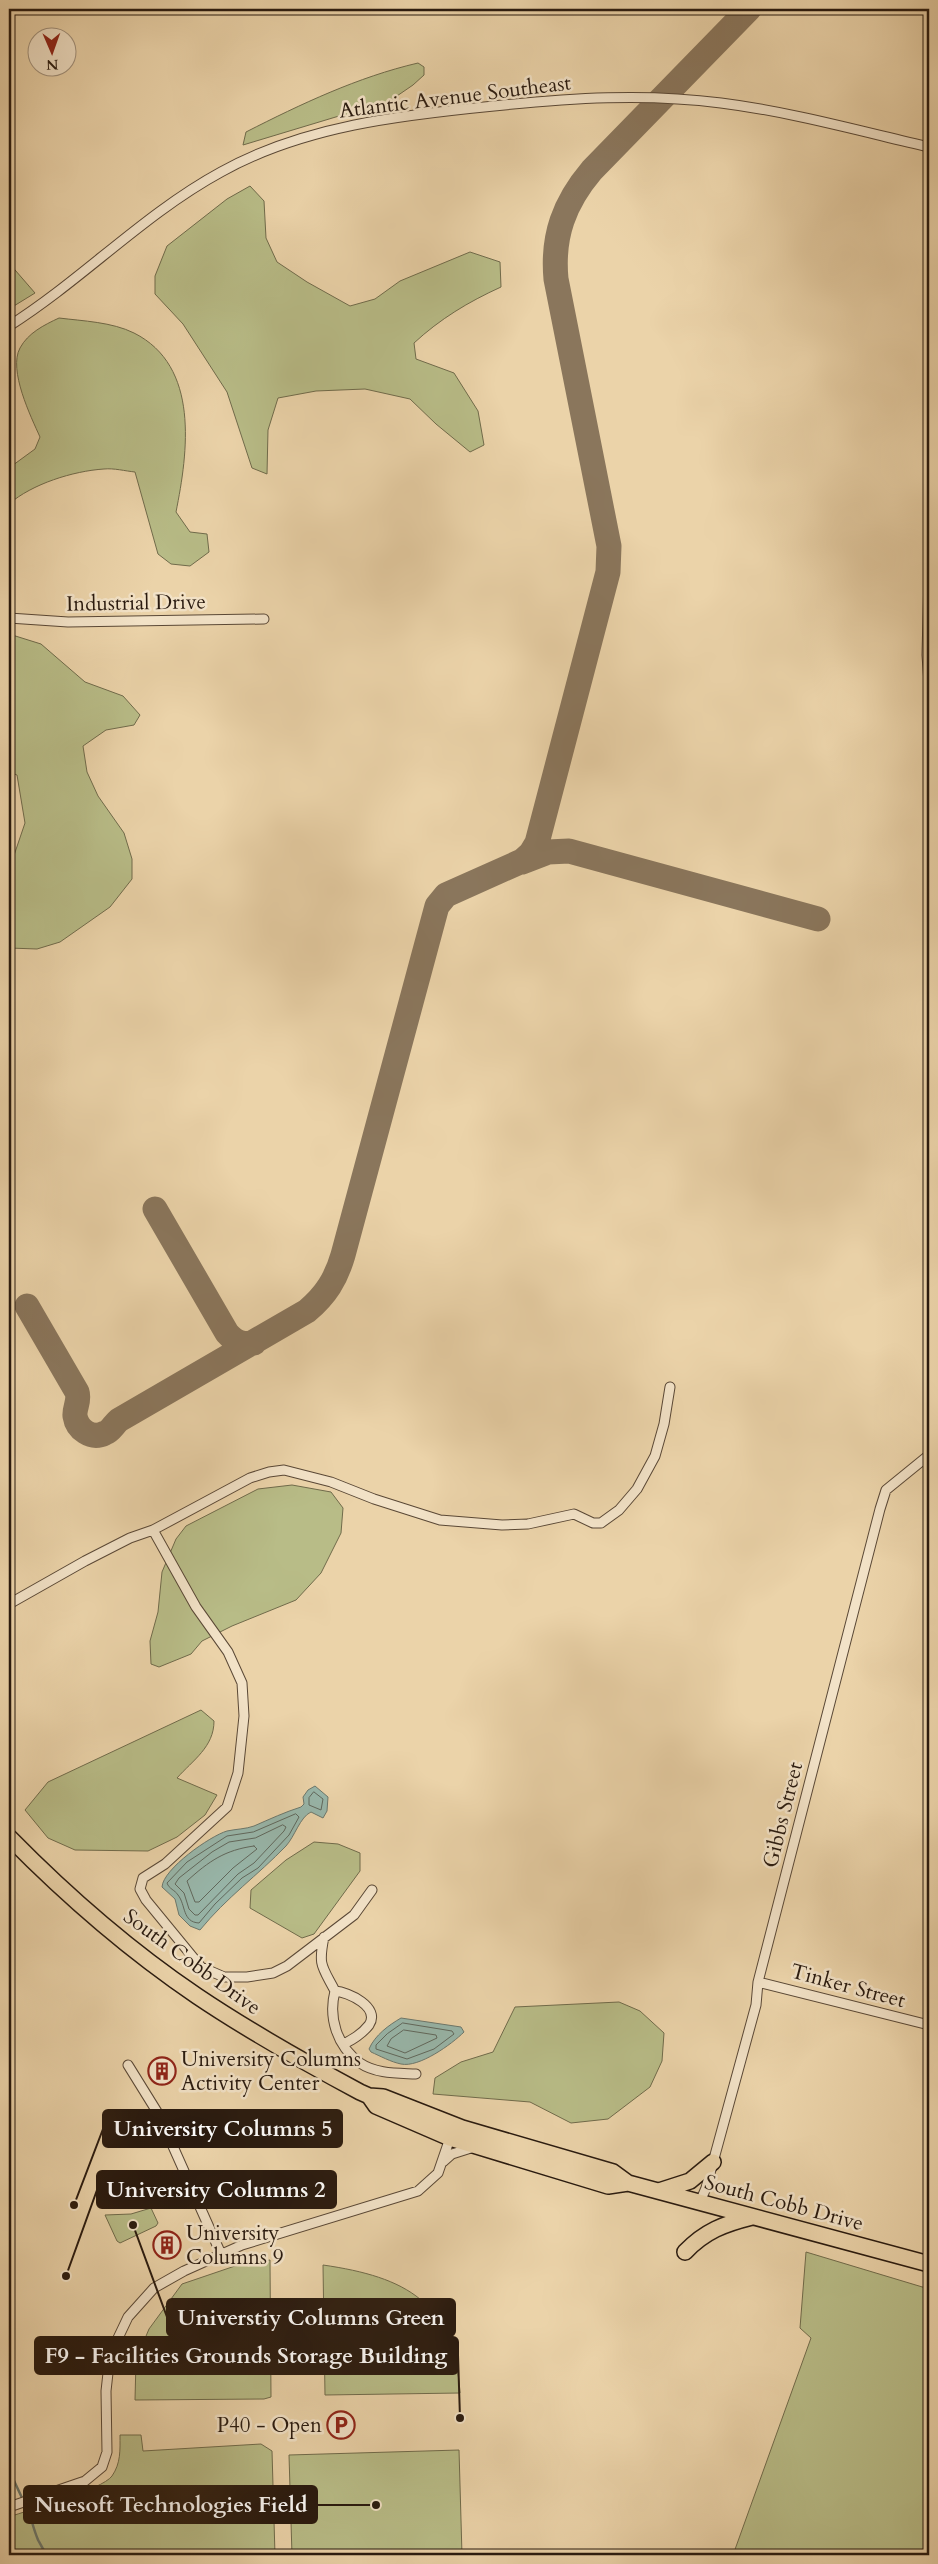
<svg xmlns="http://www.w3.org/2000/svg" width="938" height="2564" font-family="Cardo,serif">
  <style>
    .green { fill: #b8bc87; stroke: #706b4b }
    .water { fill: #98b7ab; stroke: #6c786d }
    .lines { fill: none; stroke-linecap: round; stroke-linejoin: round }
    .shore { stroke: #60685d; stroke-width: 1 }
    .stream { stroke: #6c786d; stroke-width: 2.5 }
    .taxiway { stroke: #8a765c; stroke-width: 25 }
    .street-casing { stroke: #5a4836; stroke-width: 11 }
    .primary-casing { stroke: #291a0f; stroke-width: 18 }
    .street { stroke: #f2e2c7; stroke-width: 9 }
    .primary { stroke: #ebd3a9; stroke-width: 15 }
    .labels { text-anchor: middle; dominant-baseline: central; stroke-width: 5; stroke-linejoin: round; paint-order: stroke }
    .street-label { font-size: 21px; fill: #291a0f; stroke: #f2e2c7 }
    .poi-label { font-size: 21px; fill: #291a0f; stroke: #f2e2c7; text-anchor: start }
    .leader { fill: none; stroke: #291a0f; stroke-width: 2 }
    .callout-dot { fill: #291a0f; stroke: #f2e2c7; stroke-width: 2 }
    .callout { fill: #291a0f; stroke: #291a0f; stroke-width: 2 }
    .callout-label { font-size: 22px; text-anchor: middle; font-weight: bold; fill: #fff }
  </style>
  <rect width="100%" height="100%" fill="#ebd3a9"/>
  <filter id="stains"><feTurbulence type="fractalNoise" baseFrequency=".004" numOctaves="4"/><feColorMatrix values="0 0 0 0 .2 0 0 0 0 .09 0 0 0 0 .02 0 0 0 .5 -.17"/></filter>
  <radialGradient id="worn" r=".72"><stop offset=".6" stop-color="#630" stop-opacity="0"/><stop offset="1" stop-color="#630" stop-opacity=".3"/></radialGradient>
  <!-- green -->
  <path class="green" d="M418,63l6,4v8l-11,10 -38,26 -36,5 -96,29 3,-13c55,-28 112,-55 172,-69z
    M250,186l14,15 2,37 11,24 30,20 43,24 25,-7 25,-18 70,-29 30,10 1,25c-33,15 -61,32 -87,56l2,16 38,14 24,38 6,34 -14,7 -34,-28 -26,-25 -45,-10 -49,2 -38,7 -10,32 -1,44 -15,-6 -25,-76 -44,-68 -28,-30v-18l12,-30 60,-47z
    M9,263l26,30 -26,16z
    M59,318c24,3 53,4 75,15 66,33 54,119 42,179l14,20 17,2 2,18 -19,14 -19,-2 -13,-10 -23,-82c-10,-1 -21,-4 -31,-3 -31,2 -72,15 -95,35v-36l26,-19 5,-12c-9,-20 -32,-67 -20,-89 8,-15 24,-23 39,-30z
    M9,634l32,10 44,38 38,14 17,19 -6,10 -28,5 -23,16 4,26 11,24 26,37 8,26v20l-22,28 -50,35 -23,7 -28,-1v-78l16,-47 -8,-48 -8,-3z
    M292,1485l39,7 12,16 -2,25 -20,40 -25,27 -64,26 -30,15 -11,13 -32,13 -8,-3 -1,-23 8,-29 4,-40 14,-33 10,-13 72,-37z
    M201,1710l13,11c0,26 -21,39 -37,57l40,17 -12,20 -28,22 -29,14 -73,-1 -27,-12 -23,-28 23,-28z
    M314,1842l24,2 22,9v18l-46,63 -12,4 -52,-30 1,-18 35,-30z
    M619,2002l21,9 24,22 -2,28 -12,26 -42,32 -37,4 -41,-21 -97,-8 2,-16 26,-16 32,-10 22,-45z
    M151,2208l7,15 -2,3 -36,17 -3,-2 -12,-26 26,-1z
    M806,2252l123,37v266h-196l78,-217 -11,-10z
    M270,2260l1,137 -7,2 -129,1 1,-40 13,-31 33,-45 53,-18z
    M323,2265c83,12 131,37 137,128l-135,2z
    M120,2435h21l2,16 118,-7 11,7 3,104h-266v-38c19,-7 93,-27 103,-41 9,-13 8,-26 8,-41z
    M459,2450l3,105h-170l-3,-100z"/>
  <!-- water -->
  <path class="water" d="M315,1786l13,11 -1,14 -4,7 -12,-6c-11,5 -16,24 -25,34 -28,29 -60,52 -86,84l-10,-4 -11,-11 -4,-16 -13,-12c1,-18 48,-51 65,-56 9,-2 19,-2 27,-5 16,-7 31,-14 47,-19l3,-3 -1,-7 5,-7z
    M401,2018l60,9 3,5c-12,12 -45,36 -63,32 -10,-2 -21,-8 -30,-12l-2,-3c6,-14 20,-24 32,-31z"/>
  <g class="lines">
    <!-- shore -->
    <path class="shore" d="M314,1792l9,7 -2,11 -12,-5v-7z
      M296,1814l3,3 -10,18 -31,33 -16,10 -27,26 -16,19c-17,-1 -13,-18 -21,-28 -3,-5 -9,-6 -11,-12l20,-21 40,-26 26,-4z
      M283,1825l3,2 -2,4 -30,32 -16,11 -40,41h-3l-6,-6 -5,-16 -9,-9 4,-6 33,-26 17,-10 26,-4z
      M254,1846l3,3 -24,19 -34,34h-4l-8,-21c22,-20 38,-31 67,-35z
      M403,2023l49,8 2,3 -20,15 -27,10 -31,-10v-4l11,-11z
      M404,2030l32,5 1,3 -32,15 -18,-7 4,-7z"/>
    <!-- stream -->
    <path class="stream" d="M9,2470l14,30
      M26,2505c8,18 8,35 22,50"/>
    <!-- taxiway -->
    <path class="taxiway" d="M522,862l26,-10 21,-1 249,68
      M155,1209l72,124c8,9 15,12 27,10
      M27,1306l50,86c3,9 -3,16 -2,24 2,13 16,24 30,17 6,-2 9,-9 14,-13l188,-109c19,-16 29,-32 36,-56l94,-349 9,-11 76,-34 9,-8 6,-10 71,-271 1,-26 -53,-267c-4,-43 8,-76 36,-109l157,-161"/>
    <!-- street casing -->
    <g class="street-casing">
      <path id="street" d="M9,326c74,-47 135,-112 212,-154 82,-46 181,-57 273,-66 76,-8 151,-13 227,-3 71,9 139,28 208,44
        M929,576l-2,79 2,28
        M9,618l59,4 196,-3
        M153,1530l43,77 32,45 14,31 2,33 -6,57 -11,34 -62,57 -22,14 -3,11 6,11 55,67 23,10h23l26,-4 14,-7 67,-51 18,-25
        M9,1604l76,-43 45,-23 23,-8 97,-52 19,-6 15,-2 47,12 43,17 66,21 62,5 26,-1 46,-10 19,9h8l18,-13 18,-21 18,-33 9,-32 6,-37
        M324,1937c-6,29 -2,29 11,54 13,1 46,16 34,34 -7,9 -16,14 -25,19
        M758,1982l171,43
        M335,1991c-7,27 2,55 25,72 16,11 38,10 56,11
        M128,2065l31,50 62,139
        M443,2162l9,-8 22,-7
        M700,2202l6,-14 50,-183 2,-23 122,-473 6,-19 43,-35
        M9,2507l76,-26 17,-14 5,-15 -1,-61 4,-36 18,-38 26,-29 30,-17 58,-26 176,-54 20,-18 12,-35"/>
    </g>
    <!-- primary casing -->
    <g class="primary-casing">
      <path id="primary" d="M9,1837c57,58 120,113 188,159 52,35 107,66 163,96l9,4 14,1 79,31 151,44 15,11 301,81
        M369,2096l7,10 74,32 158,48 20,-3
        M659,2191l31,-10 23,-19
        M685,2252c20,-21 39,-28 67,-35"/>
    </g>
    <!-- street -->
    <use href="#street" class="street"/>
    <!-- primary -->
    <use href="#primary" class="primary"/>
  </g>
  <!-- icons -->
  <defs>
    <g id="building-ring" transform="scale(1.4375)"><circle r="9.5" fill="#f2e2c7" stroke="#8f2418" stroke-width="1.5"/><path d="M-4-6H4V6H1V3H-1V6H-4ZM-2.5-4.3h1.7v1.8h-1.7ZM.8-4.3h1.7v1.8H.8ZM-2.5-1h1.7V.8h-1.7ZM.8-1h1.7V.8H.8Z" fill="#8f2418"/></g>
    <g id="parking-ring" transform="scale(1.4375)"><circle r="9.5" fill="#f2e2c7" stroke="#8f2418" stroke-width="1.5"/><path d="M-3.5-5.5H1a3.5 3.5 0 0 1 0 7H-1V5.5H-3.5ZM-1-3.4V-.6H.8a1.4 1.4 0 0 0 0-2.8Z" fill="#8f2418"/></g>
  </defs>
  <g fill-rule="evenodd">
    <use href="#building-ring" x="162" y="2071"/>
    <use href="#building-ring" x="167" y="2245"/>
    <use href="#parking-ring" x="341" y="2425"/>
  </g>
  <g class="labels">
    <!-- street labels -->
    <g class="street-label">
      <text transform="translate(455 97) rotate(-7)">Atlantic Avenue Southeast</text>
      <text transform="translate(136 603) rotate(-1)">Industrial Drive</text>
      <text transform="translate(783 1815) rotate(-76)">Gibbs Street</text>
      <text transform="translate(192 1962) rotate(36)">South Cobb Drive</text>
      <text transform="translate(848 1986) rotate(15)">Tinker Street</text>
      <text transform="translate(784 2203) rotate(15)">South Cobb Drive</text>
    </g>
    <!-- poi labels -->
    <g class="poi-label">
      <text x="181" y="2059">University Columns<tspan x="181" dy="24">Activity Center</tspan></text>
      <text x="186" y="2233">University<tspan x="186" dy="24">Columns 9</tspan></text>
      <text x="322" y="2425" text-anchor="end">P40 - Open</text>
    </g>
  </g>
  <!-- callouts -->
  <path class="leader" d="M74 2205L103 2129M66 2276L97 2190M133 2225L167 2317M460 2418L458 2355M376 2505L317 2505"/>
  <g class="callout-dot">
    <circle cx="74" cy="2205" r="5"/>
    <circle cx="66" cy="2276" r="5"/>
    <circle cx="133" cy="2225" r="5"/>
    <circle cx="460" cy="2418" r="5"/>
    <circle cx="376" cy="2505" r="5"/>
  </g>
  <g class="callout">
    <rect x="103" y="2110" width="239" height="37" rx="5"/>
    <rect x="97" y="2171" width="239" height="37" rx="5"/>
    <rect x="167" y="2299" width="288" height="37" rx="5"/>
    <rect x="35" y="2337" width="423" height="37" rx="5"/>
    <rect x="24" y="2486" width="293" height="37" rx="5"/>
  </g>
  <g class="callout-label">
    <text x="223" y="2136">University Columns 5</text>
    <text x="216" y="2197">University Columns 2</text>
    <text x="311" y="2325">Universtiy Columns Green</text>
    <text x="246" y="2363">F9 - Facilities Grounds Storage Building</text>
    <text x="171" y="2512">Nuesoft Technologies Field</text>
  </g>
  <!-- margin -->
  <rect width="938" height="2564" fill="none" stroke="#ebd3a9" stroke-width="30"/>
  <rect x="10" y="10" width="918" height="2544" fill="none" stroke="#291a0f" stroke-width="2.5"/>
  <rect x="15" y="15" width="908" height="2534" fill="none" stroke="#291a0f"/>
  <!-- north arrow -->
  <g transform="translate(52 52) rotate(178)"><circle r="24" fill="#f2e2c7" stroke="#a2927d"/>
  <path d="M0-4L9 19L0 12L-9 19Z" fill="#8f2418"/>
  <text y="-8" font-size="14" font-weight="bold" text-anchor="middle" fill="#291a0f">N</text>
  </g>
  <rect width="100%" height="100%" filter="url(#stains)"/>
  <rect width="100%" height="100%" fill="url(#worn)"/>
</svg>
